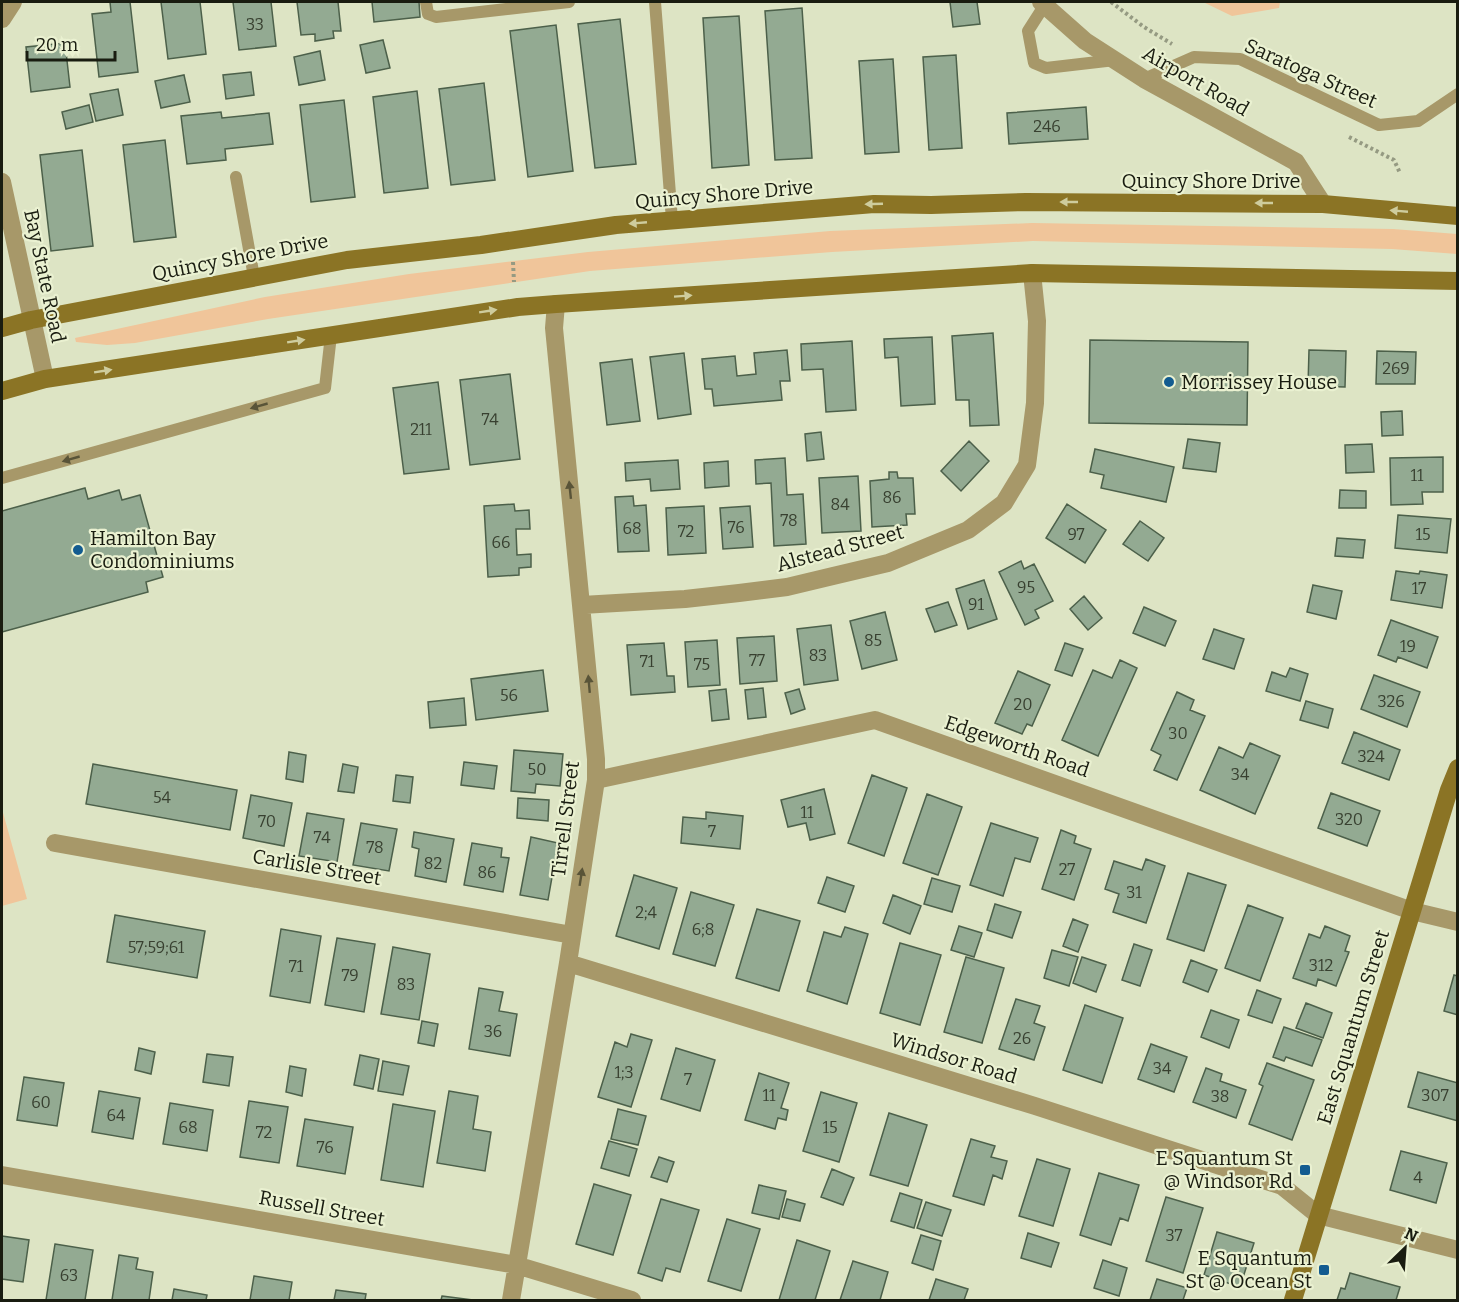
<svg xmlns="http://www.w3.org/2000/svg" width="1459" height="1302" font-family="Bitter,serif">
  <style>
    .green { fill: #f0c59a }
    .building { fill: #93aa92; stroke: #4c604a; stroke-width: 1.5 }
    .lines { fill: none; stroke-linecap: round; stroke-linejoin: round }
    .path { stroke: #959a82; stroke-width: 4; stroke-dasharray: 3 3; stroke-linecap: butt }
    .lane { stroke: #a79869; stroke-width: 12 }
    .street { stroke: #a79869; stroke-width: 18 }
    .secondary { stroke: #8b7425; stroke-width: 18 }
    .oneway { fill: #cecc9d }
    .oneway2 { fill: #595438 }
    .poi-dot { fill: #135c90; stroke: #eaf1d1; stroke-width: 2 }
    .labels { text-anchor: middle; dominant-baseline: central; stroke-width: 4.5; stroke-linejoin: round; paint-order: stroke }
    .number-label { font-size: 16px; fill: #384030 }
    .street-label { font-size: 20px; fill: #191c10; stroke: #eaf1d1 }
    .poi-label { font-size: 20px; fill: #191c10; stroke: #eaf1d1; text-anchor: start }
  </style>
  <rect width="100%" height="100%" fill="#dde4c4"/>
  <!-- green -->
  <path class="green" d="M1203,2h77l-1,6 -47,8z
    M1032,223l361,6 64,5v20l-65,-5 -359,-8 -201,11 -242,19 -322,48 -133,24 -28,2 -31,-3 -1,-4 190,-41 144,-23 179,-22 242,-21z
    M2,809l25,90 -25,7z"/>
  <!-- building -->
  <path class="building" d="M110,2h20l8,70 -39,5 -7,-63 19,-2z
    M161,2h39l6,52 -38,5z
    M233,2h38l5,44 -37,4z
    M297,2h41l3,29h-8l1,7 -19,3v-7l-14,1z
    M372,2h47l1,15 -46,5z
    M950,2h27l3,22 -27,3z
    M802,8l10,150 -37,2 -10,-149z
    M739,16l10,149 -37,3 -9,-150z
    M620,19l16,145 -41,4 -17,-144z
    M556,25l17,146 -45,6 -18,-146z
    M383,40l7,28 -24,5 -6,-28z
    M65,43l5,44 -39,5 -5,-45z
    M320,51l5,29 -26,5 -5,-28z
    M956,55l6,93 -33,2 -6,-93z
    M893,59l6,93 -34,2 -6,-93z
    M251,72l3,23 -28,4 -3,-24z
    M184,75l6,27 -29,6 -6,-27z
    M484,83l11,97 -44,5 -12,-96z
    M118,89l5,26 -27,6 -6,-27z
    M417,91l11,97 -44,5 -11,-96z
    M344,100l11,97 -44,5 -11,-97z
    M89,105l4,17 -27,7 -4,-17z
    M1086,107l2,32 -79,5 -2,-31z
    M221,112l1,6 47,-5 4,31 -48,5 1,11 -39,4 -6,-48z
    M165,140l11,97 -42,5 -11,-97z
    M82,150l11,96 -42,5 -11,-96z
    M993,333l6,92 -29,1 -1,-26h-13l-4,-64z
    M932,337l3,67 -34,2 -3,-49 -13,1 -1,-19z
    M1090,340l158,2 -1,83 -158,-2z
    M852,341l4,69 -30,2 -3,-43 -21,1 -1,-26z
    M787,350l3,31h-10l2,19 -68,6 -2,-17h-7l-3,-30 33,-3 2,20 19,-2 -2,-21z
    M1309,350l37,1 -1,36 -37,-1z
    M1377,351l39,1 -1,32h-39z
    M684,353l7,61 -33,5 -8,-62z
    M632,359l8,62 -33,4 -7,-62z
    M510,374l10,85 -50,6 -10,-85z
    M438,382l11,87 -45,5 -11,-86z
    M1402,411l1,24 -21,1 -1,-24z
    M821,432l3,27 -17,2 -2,-27z
    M1188,439l32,4 -4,29 -33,-4z
    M969,441l20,20 -28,30 -20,-20z
    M1372,444l2,28 -28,1 -1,-28z
    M1095,449l79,18 -8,35 -65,-14 3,-13 -14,-3z
    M1443,457v35h-21l1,12 -32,1 -1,-47z
    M785,458l2,37 16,-1 3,50 -32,2 -3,-63 -15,1 -1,-24z
    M678,460l2,29 -29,2 -1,-12 -24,2 -1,-18z
    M728,461l1,25 -24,2 -1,-25z
    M889,472h8l1,6h15l2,36h-9l1,11 -35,2 -2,-46 19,-2z
    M858,476l3,55 -39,2 -3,-55z
    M85,488l3,11 31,-9 3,10 18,-5 23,82 -17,5 2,10 -146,40v-121z
    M1340,490l26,1v17h-27z
    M633,496l1,10 12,-1 3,46 -31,1 -3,-55z
    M514,504l1,7 14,-1 1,19h-14l1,26 14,-1v13l-12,1v7l-31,2 -4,-71z
    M1067,504l39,26 -21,33 -39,-25z
    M704,506l2,47 -38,2 -2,-47z
    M750,506l3,41 -30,2 -3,-41z
    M1398,515l53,4 -4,34 -52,-5z
    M1140,521l24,17 -16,23 -25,-17z
    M1337,538l28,2 -2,18 -28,-2z
    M1021,561l3,8 10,-5 19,37 -18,9 4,8 -14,7 -26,-53z
    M1396,571l23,3 1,-3 27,4 -5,33 -51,-8z
    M984,580l13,39 -29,10 -12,-40z
    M1313,585l29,6 -6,28 -29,-7z
    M1084,596l18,22 -14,12 -18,-21z
    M948,602l9,23 -22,7 -9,-23z
    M1144,607l32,14 -11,25 -32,-13z
    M885,612l12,48 -35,9 -12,-48z
    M1391,620l47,17 -11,31 -29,-11 -2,5 -18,-7z
    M831,625l7,55 -34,5 -7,-56z
    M1214,629l30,10 -10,30 -31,-10z
    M774,636l3,45 -37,3 -3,-46z
    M717,640l3,45 -32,2 -3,-45z
    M664,643l3,33h7l1,16 -44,3 -4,-50z
    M1065,643l18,6 -11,27 -17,-6z
    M1120,660l17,8 -39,88 -36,-16 31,-70 19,8z
    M1290,668l18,6 -8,27 -34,-10 6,-19 14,5z
    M543,670l5,41 -72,9 -5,-41z
    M1018,671l32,14 -18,41 -5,-2 -5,10 -27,-11z
    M1374,675l46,17 -13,35 -46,-18z
    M763,688l3,29 -18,2 -3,-29z
    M726,689l3,30 -17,2 -3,-30z
    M799,689l6,20 -14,5 -6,-21z
    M1177,692l17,8 -4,10 15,6 -28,64 -23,-10 7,-15 -10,-5z
    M464,698l2,27 -36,3 -2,-26z
    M1306,701l27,8 -5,19 -28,-8z
    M1354,732l46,18 -11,30 -47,-17z
    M1250,743l30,13 -25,58 -55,-24 19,-43 24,11z
    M514,750l49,4 -3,32 -24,-2 -1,9 -24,-2z
    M289,752l17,3 -3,27 -17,-3z
    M464,762l33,4 -3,23 -33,-4z
    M93,764l144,26 -7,40 -144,-26z
    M343,764l15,3 -4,26 -16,-2z
    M396,775l17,2 -3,26 -17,-2z
    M872,775l35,13 -23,68 -36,-13z
    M824,789l11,45 -25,6 -4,-17 -18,4 -7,-27z
    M1331,793l49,18 -13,35 -49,-18z
    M927,794l35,13 -24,68 -35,-12z
    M251,795l41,8 -8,43 -41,-8z
    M518,798l31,2 -1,21 -31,-3z
    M706,812l37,4 -3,33 -59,-6 2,-26 23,2z
    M307,813l37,6 -7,43 -38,-6z
    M361,823l36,6 -8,42 -36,-6z
    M991,823l47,15 -8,24 -15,-4 -12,38 -33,-11z
    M1061,830l15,6 -2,7 17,6 -17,51 -32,-11z
    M414,832l40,7 -8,43 -31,-6 4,-27 -7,-2z
    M531,837l27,6 -10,57 -28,-5z
    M472,843l30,5 -1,9 8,1 -6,34 -39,-7z
    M1146,859l19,7 -19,57 -33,-11 6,-18 -14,-5 9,-28 28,9z
    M1188,873l38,12 -22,66 -37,-12z
    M634,875l43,13 -18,61 -43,-13z
    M827,877l27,9 -9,26 -27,-9z
    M932,878l28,8 -8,26 -28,-8z
    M691,892l43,13 -19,61 -42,-12z
    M893,895l28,11 -11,28 -27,-11z
    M995,904l26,8 -9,26 -25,-8z
    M1248,905l35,13 -23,63 -35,-13z
    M757,909l43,12 -21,70 -43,-13z
    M115,915l90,16 -8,47 -90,-16z
    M1073,919l15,6 -10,27 -15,-6z
    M959,926l23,7 -8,24 -23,-7z
    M1325,926l25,10 -5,15 4,1 -13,34 -18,-7 -2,7 -23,-8 16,-44 11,4z
    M845,927l23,7 -21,70 -40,-13 17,-59 17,5z
    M281,929l40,7 -11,67 -40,-7z
    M337,938l38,6 -11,68 -39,-7z
    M900,943l41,12 -21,70 -40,-12z
    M1134,944l18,6 -12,36 -18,-6z
    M393,947l37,7 -11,66 -38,-6z
    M1052,950l26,7 -9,29 -25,-8z
    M966,957l38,11 -22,75 -38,-11z
    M1082,957l24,8 -10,27 -23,-9z
    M1191,960l26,10 -9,22 -25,-10z
    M1454,975l4,1v39l-14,-4z
    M479,988l24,4 -4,19 18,3 -7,42 -41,-7z
    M1257,990l24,9 -9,24 -24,-8z
    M1016,999l24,7 -6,17 11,4 -11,33 -35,-11z
    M1306,1003l26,10 -9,25 -27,-10z
    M1085,1005l38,13 -21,65 -39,-13z
    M1211,1010l28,10 -10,28 -28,-11z
    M422,1021l16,3 -4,22 -16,-3z
    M1284,1027l38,13 -10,26 -26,-9 -2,4 -11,-4z
    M631,1034l21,6 -21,67 -33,-10 17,-55 12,5z
    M1151,1044l36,13 -13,35 -36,-13z
    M139,1048l16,4 -4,22 -16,-4z
    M676,1048l39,12 -15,51 -39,-12z
    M207,1054l26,3 -4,29 -26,-4z
    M360,1055l19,4 -6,30 -19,-4z
    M383,1061l26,5 -6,29 -25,-4z
    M1267,1063l47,17 -22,60 -43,-16 14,-38 -4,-2z
    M290,1066l16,3 -4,27 -16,-4z
    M1206,1068l16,6 -2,7 26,9 -10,28 -43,-16z
    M1418,1072l40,11v38l-50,-14z
    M759,1073l30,10 -8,25 7,2 -2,10 -8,-2 -3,11 -30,-9z
    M24,1077l40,6 -7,43 -40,-6z
    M99,1091l41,7 -7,41 -41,-7z
    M449,1091l29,5 -5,33 18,3 -6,39 -48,-8z
    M821,1092l36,11 -18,59 -36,-11z
    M249,1101l39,6 -9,56 -39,-6z
    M170,1103l43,7 -6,41 -44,-7z
    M393,1104l42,7 -12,76 -42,-7z
    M618,1109l28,7 -8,29 -27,-6z
    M889,1113l38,12 -19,61 -38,-11z
    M305,1119l48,8 -8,47 -48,-8z
    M971,1139l24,7 -4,11 16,4 -5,18 -9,-4 -9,30 -31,-9z
    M609,1141l28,8 -8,27 -28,-8z
    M1401,1151l46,12 -11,40 -46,-13z
    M659,1157l15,5 -7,20 -16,-5z
    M1037,1159l33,10 -17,57 -34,-10z
    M832,1169l22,9 -11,27 -22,-8z
    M1099,1173l40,12 -11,36 -8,-3 -9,27 -31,-10z
    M594,1184l37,11 -18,60 -37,-11z
    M759,1185l27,6 -7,28 -27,-6z
    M900,1193l22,7 -8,28 -23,-7z
    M1166,1197l37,11 -20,65 -37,-12z
    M661,1199l38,11 -19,62 -14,-4 -4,13 -24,-8z
    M787,1199l18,5 -5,17 -18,-4z
    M926,1202l25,8 -9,26 -25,-8z
    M727,1219l33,10 -19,62 -33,-10z
    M1217,1232l37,11 -14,44 -36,-12z
    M1028,1233l31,10 -8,24 -30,-9z
    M921,1235l20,6 -8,29 -21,-7z
    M2,1236l27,4 -6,42 -21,-3z
    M797,1240l33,11 -15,49h-36z
    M55,1244l38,6 -8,50h-39z
    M119,1255l19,3 -2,11 17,3 -4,28h-37z
    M1103,1260l24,8 -8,28 -25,-8z
    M853,1261l35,11 -8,28h-40z
    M1350,1273l50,14 -4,13h-59l4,-12 4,1z
    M254,1276l38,6 -3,18h-39z
    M936,1279l32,10 -4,11h-35z
    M1157,1279l30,9 -4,12h-33z
    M174,1289l33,6 -1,5h-34z
    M336,1290l30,4 -1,6h-31z
    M442,1296l31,4h-32z"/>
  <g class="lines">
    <!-- path -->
    <path class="path" d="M1111,2l33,25 28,17
      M1349,137l45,23 6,13
      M513,262l1,20"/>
    <!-- lane -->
    <path class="lane" d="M426,2l2,12 8,3 133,-15
      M655,2l17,218
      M1044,6l-16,25 6,32 12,5 69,-8
      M1144,79l50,-22 46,2 139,66 39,-4 40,-27
      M236,177l18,100
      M2,478l323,-90 6,-53"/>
    <!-- street -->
    <path class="street" d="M1041,2l44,39 59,38 152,83 27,42
      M2,19l11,-17
      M2,182l43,197
      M582,605l103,-6 54,-6 48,-6 46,-11 55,-13 80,-33 36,-27 23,-38 8,-62 2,-82 -5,-48
      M596,780l279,-60 537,191 46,11
      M55,843l517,92
      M568,963l467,143 247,80 36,29 140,35
      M2,1175l514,90 116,35
      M511,1300l57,-337 28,-183v-21l-42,-431 2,-24"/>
    <!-- secondary -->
    <path class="secondary" d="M2,328l29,-8 316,-60 134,-15 135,-20 258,-21 57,1 95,-3 297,2 135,12
      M2,391l43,-12 473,-72 38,-3 476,-31 426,8
      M1293,1300l156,-510 9,-22"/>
  </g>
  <!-- one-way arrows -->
  <defs><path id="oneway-solid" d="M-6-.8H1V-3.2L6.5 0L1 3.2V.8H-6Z" transform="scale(1.5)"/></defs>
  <g class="oneway">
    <use href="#oneway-solid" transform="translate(1069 202) rotate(-180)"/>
    <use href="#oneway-solid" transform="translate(1264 203) rotate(-180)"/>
    <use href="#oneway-solid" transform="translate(874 204) rotate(178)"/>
    <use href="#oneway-solid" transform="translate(1399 211) rotate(-175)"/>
    <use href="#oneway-solid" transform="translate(638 223) rotate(175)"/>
    <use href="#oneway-solid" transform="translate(683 296) rotate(-4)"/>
    <use href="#oneway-solid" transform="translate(488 311) rotate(-9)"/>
    <use href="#oneway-solid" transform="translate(296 341) rotate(-9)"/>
    <use href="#oneway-solid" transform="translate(103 371) rotate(-9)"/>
  </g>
  <g class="oneway2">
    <use href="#oneway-solid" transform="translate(259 406) rotate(164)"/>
    <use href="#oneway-solid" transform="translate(71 459) rotate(164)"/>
    <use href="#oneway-solid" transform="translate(570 490) rotate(-96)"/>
    <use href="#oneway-solid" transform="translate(589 684) rotate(-95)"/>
    <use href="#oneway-solid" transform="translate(581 877) rotate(-81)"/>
  </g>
  <!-- markers -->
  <g class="poi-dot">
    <circle cx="1169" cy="382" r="6"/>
    <circle cx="78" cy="550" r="6"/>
    <rect x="1299" y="1164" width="12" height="12" rx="3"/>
    <rect x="1318" y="1264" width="12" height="12" rx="3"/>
  </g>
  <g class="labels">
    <!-- number labels -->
    <g class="number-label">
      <text x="255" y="24">33</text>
      <text x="1047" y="126">246</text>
      <text x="1396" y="368">269</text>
      <text x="490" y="419">74</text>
      <text x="421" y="429">211</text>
      <text x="1417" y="475">11</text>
      <text x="892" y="497">86</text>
      <text x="840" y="504">84</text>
      <text x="789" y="520">78</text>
      <text x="736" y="527">76</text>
      <text x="632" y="528">68</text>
      <text x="686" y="531">72</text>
      <text x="1076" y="534">97</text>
      <text x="1423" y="534">15</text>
      <text x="501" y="542">66</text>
      <text x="1026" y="587">95</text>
      <text x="1419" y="588">17</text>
      <text x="976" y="604">91</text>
      <text x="873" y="640">85</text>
      <text x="1408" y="646">19</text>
      <text x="818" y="655">83</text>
      <text x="757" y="660">77</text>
      <text x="647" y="661">71</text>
      <text x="702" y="664">75</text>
      <text x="509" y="695">56</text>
      <text x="1391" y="701">326</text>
      <text x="1023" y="704">20</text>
      <text x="1178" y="733">30</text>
      <text x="1371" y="756">324</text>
      <text x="537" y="769">50</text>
      <text x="1240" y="774">34</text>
      <text x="162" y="797">54</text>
      <text x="807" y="812">11</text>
      <text x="1349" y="819">320</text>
      <text x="267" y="821">70</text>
      <text x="712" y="831">7</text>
      <text x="322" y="837">74</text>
      <text x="375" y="847">78</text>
      <text x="433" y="863">82</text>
      <text x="1067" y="869">27</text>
      <text x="487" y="872">86</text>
      <text x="1134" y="892">31</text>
      <text x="646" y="912">2;4</text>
      <text x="703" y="929">6;8</text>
      <text x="156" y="947">57;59;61</text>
      <text x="1321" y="965">312</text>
      <text x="296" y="966">71</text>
      <text x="350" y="975">79</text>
      <text x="406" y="984">83</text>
      <text x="493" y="1031">36</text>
      <text x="1022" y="1038">26</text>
      <text x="1162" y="1068">34</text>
      <text x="624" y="1072">1;3</text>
      <text x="688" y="1079">7</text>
      <text x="769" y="1095">11</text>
      <text x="1435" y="1095">307</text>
      <text x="1220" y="1096">38</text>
      <text x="41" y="1102">60</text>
      <text x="116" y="1115">64</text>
      <text x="188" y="1127">68</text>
      <text x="830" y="1127">15</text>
      <text x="264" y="1132">72</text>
      <text x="325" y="1147">76</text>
      <text x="1418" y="1177">4</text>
      <text x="1174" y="1235">37</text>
      <text x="69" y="1275">63</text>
    </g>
    <!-- street labels -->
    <g class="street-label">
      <text transform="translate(1311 73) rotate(24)">Saratoga Street</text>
      <text transform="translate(1196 81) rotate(30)">Airport Road</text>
      <text x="1211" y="181">Quincy Shore Drive</text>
      <text transform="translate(724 194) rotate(-5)">Quincy Shore Drive</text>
      <text transform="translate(240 257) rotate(-11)">Quincy Shore Drive</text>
      <text transform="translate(45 276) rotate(78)">Bay State Road</text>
      <text transform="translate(840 548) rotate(-15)">Alstead Street</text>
      <text transform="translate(1017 746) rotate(19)">Edgeworth Road</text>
      <text transform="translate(565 819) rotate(-83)">Tirrell Street</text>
      <text transform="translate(317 867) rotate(10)">Carlisle Street</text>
      <text transform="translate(1353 1027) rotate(-73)">East Squantum Street</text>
      <text transform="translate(954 1058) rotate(17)">Windsor Road</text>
      <text transform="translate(322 1208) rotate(10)">Russell Street</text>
    </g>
    <!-- poi labels -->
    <g class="poi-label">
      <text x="1181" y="382">Morrissey House</text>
      <text x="90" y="538">Hamilton Bay<tspan x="90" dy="23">Condominiums</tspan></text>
      <text x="1293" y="1158" text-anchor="end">E Squantum St<tspan x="1293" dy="23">@ Windsor Rd</tspan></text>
      <text x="1312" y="1258" text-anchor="end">E Squantum<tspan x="1312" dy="23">St @ Ocean St</tspan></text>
    </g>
  </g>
  <!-- border -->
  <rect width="1459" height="1302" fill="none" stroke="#191c10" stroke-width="6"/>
  <!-- north arrow -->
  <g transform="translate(1405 1248) rotate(25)" stroke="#eaf1d1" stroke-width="4.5" paint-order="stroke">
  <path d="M0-4.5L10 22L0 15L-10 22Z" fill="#191c10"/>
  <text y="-9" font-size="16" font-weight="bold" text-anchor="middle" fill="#191c10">N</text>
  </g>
  <!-- scale -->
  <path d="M27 51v9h88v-9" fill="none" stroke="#191c10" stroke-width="3"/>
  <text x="36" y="51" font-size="18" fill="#191c10" stroke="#eaf1d1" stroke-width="4.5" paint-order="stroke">20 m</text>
</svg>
